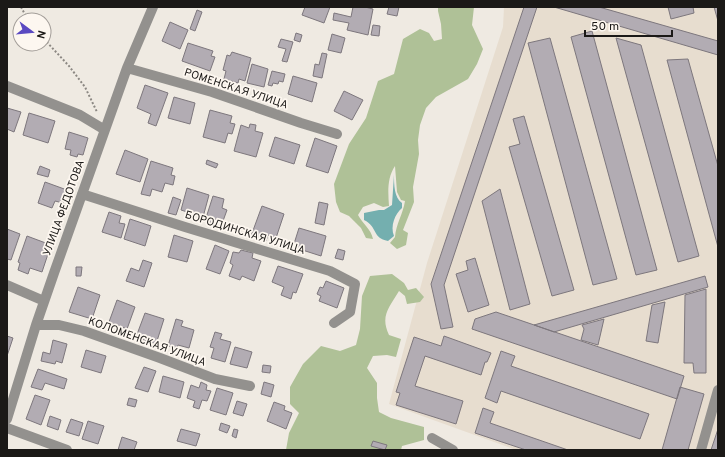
<svg xmlns="http://www.w3.org/2000/svg" width="725" height="457" font-family="Overpass,sans-serif">
  <style>
    .built { fill: #e7ddcf }
    .forest { fill: #afc197 }
    .water { fill: #74afaf }
    .building { fill: #b2acb3; stroke: #7d777d }
    .lines { fill: none; stroke-linecap: round; stroke-linejoin: round }
    .path { stroke: #8c8883; stroke-width: 2; stroke-dasharray: 2 2; stroke-linecap: butt }
    .minor { stroke: #93918e; stroke-width: 10 }
    .labels { text-anchor: middle; dominant-baseline: central; stroke-width: 3.5; stroke-linejoin: round; paint-order: stroke }
    .street-label { font-size: 11px; fill: #1b1917; stroke: #fdf7f0 }
  </style>
  <rect width="100%" height="100%" fill="#efeae2"/>
  <!-- built -->
  <path class="built" d="M504,7h214v443h-202l-127,-46 38,-141 76,-236z"/>
  <!-- forest -->
  <path class="forest" d="M438,7h36l-2,18 11,24 -6,15 -9,15 -32,18 -10,11 -6,17 -2,15 1,14 -6,33 1,15 -11,28 5,3 -2,12 -9,4 -7,-6 5,-6c1,-13 8,-23 10,-36l-4,-1 -4,-8 -2,-26c-8,12 -7,26 -6,40l-6,1 -9,-4 -11,4 -5,8c5,9 13,14 15,24l-7,-1 -5,-10 -12,-12 -9,-4 -4,-10 -2,-18 15,-40 17,-26 12,-37 16,-7 9,-35 17,-10 9,4 5,8 8,-2 -1,-15 -3,-13z
    M392,274l12,9 4,7 8,-2 8,9 -4,5 -13,2 -2,-8 -6,-5c-10,17 -19,25 -10,44l12,4 -5,18 -9,-2 -14,1 -6,12 10,15v15l2,14 12,6 33,9v13l-22,6 -1,4h-115l3,-17 10,-20 -9,-9v-17l13,-23 18,-18 19,5 16,-6 4,-16 2,-33 8,-20z"/>
  <!-- water -->
  <path class="water" d="M394,175c0,9 0,23 8,28v5c-7,6 -12,18 -8,28l-6,5c-16,-3 -10,-14 -24,-21v-7l15,-3h5l8,-5z"/>
  <!-- building -->
  <path class="building" d="M305,7h25l-6,16 -22,-8z
    M353,7h12l8,2 -5,26 -21,-5 2,-7 -16,-3 1,-7 17,4z
    M389,7h10l-2,9 -10,-2z
    M524,7h13l-93,278 9,42 -12,2 -10,-45z
    M554,7h45l119,34v14z
    M668,7h25l1,6 -23,6z
    M714,7h4v14z
    M197,10l5,2 -7,19 -5,-2z
    M170,22l18,8 -8,19 -18,-8z
    M373,25l7,1 -1,10 -8,-1z
    M592,31l65,239 -21,5 -65,-238z
    M296,33l6,2 -2,7 -6,-2z
    M332,34l13,4 -4,15 -13,-3z
    M550,38l67,241 -24,6 -65,-242z
    M616,38l25,7 58,211 -21,6z
    M281,39l12,3 -6,20 -5,-1 4,-12 -8,-2z
    M188,43l25,8 -2,5 4,1 -5,14 -28,-10z
    M232,52l19,6 -6,23 -6,-2 -1,4 -14,-4 2,-8 -3,-1 4,-15 3,1z
    M322,53l5,1 -5,24 -9,-2 2,-12 4,1z
    M688,59l30,107v81l-51,-187z
    M252,64l16,5 -4,18 -17,-4z
    M272,71l13,3 -2,8 -4,-1 -1,3 -5,-1 -1,3 -4,-1z
    M293,76l24,7 -5,19 -24,-8z
    M145,85l23,8 -12,33 -8,-3 3,-9 -14,-6z
    M344,91l19,9 -11,20 -18,-9z
    M174,97l21,6 -5,21 -22,-6z
    M7,108l14,4 -7,20 -7,-3z
    M210,110l22,6 -2,7 5,1 -3,10 -4,-1 -3,10 -22,-6z
    M29,113l26,8 -7,22 -25,-8z
    M524,116l50,174 -22,6 -43,-149 11,-3 -7,-25z
    M250,124l6,1 -1,6 8,2 -7,24 -22,-6 7,-26 8,3z
    M69,132l19,6 -5,17 -5,-1 -1,3 -7,-2 1,-5 -6,-1z
    M275,137l25,8 -6,19 -25,-8z
    M315,138l22,8 -9,27 -22,-7z
    M125,150l23,9 -8,23 -24,-8z
    M207,160l11,4 -2,4 -10,-4z
    M151,161l22,7 -2,7 4,1 -2,9 -8,-2 -3,9 -10,-3 -2,7 -9,-2z
    M40,166l10,4 -2,7 -11,-3z
    M45,182l22,8 -4,13 -8,-2 -3,7 -14,-5z
    M187,188l22,7 -6,22 -22,-7z
    M500,189l30,115 -20,6 -28,-109z
    M213,196l11,3 -2,9 5,2 -4,11 -9,-2 -1,4 -8,-2z
    M173,197l8,3 -5,15 -8,-2z
    M319,202l9,2 -4,21 -9,-2z
    M262,206l22,8 -8,24 -8,-3 -2,6 -15,-5z
    M109,212l12,4 -2,7 6,1 -4,14 -19,-6z
    M130,219l21,7 -6,20 -21,-7z
    M299,228l27,8 -5,20 -28,-9z
    M7,229l13,5 -9,26 -4,-1z
    M174,235l19,6 -6,21 -19,-5z
    M27,236l24,9 -9,27 -12,-4 -2,6 -10,-4 2,-7 -2,-1z
    M215,245l14,6 -9,23 -14,-5z
    M338,249l7,2 -2,9 -8,-2z
    M241,250l12,3 -1,5 9,3 -7,20 -12,-5 -2,4 -11,-4 4,-11 -3,-2 3,-11 6,1z
    M475,258l14,47 -21,7 -12,-38 12,-4 -2,-9z
    M143,260l9,3 -8,24 -18,-6 5,-13 8,3z
    M278,266l25,8 -7,19 -3,-1 -2,7 -10,-4 3,-8 -12,-5z
    M76,267h6l-1,9h-5z
    M705,276l3,11 -154,45 -20,-7z
    M326,281l18,7 -7,20 -18,-7 2,-5 -4,-2 3,-7 3,1z
    M78,287l22,8 -8,24 -23,-7z
    M706,289v84h-12l-1,-10h-9l1,-68z
    M117,300l18,7 -8,22 -18,-7z
    M665,302l-7,41 -12,-2 6,-36z
    M496,312l188,64 -7,23 -205,-70 3,-10z
    M145,313l19,6 -8,25 -20,-7z
    M176,319l7,2 -2,5 13,4 -5,18 -11,-3 -1,3 -9,-2z
    M604,319l-6,26 -17,-5 3,-11 -2,-4z
    M215,332l7,2 -2,5 11,3 -6,20 -14,-4 3,-10 -4,-1z
    M7,336l6,2 -6,18z
    M444,336l47,17 -4,9h-2l-4,13 -56,-19 -10,30 48,15 -7,23 -60,-19 4,-12 -4,-1 18,-55 27,9z
    M53,340l14,4 -5,19 -6,-2 -1,3 -14,-3 2,-9 7,2z
    M235,347l17,5 -5,16 -17,-4z
    M86,350l20,6 -5,17 -20,-6z
    M501,351l14,5 -4,10 138,48 -9,25 -139,-48 -4,12 -12,-5z
    M263,365l8,1 -1,7 -8,-1z
    M144,367l12,4 -8,21 -13,-4z
    M38,369l29,10 -3,10 -19,-6 -3,7 -11,-3z
    M163,376l21,6 -4,16 -21,-6z
    M201,382l6,3 -1,5 5,1 -4,10 -5,-1 -3,9 -6,-2 2,-6 -8,-3 4,-13 8,3z
    M264,382l10,3 -3,12 -10,-3z
    M680,387l24,7 -16,56h-26z
    M217,388l16,5 -7,22 -16,-5z
    M35,395l15,5 -9,25 -15,-6z
    M129,398l8,2 -2,7 -8,-2z
    M237,401l10,3 -4,12 -10,-3z
    M274,402l11,4 -1,4 8,3 -6,16 -19,-8z
    M483,408l11,4 -4,11 78,27h-42l-51,-17z
    M50,416l11,4 -3,10 -11,-4z
    M71,419l12,4 -4,13 -13,-4z
    M88,421l16,5 -6,18 -16,-5z
    M221,423l9,3 -3,7 -8,-3z
    M181,429l19,5 -4,12 -19,-5z
    M234,429l4,1 -2,8 -4,-2z
    M718,429v21h-7z
    M122,437l15,5 -3,8h-16z
    M373,441l14,4 -2,5 -14,-4z"/>
  <g class="lines">
    <!-- path -->
    <path class="path" d="M21,7l7,13
      M44,39l25,27 16,21 12,25"/>
    <!-- minor -->
    <path class="minor" d="M127,68l85,24 89,31 36,11
      M7,86l73,29 25,15
      M82,194l103,33 145,44 25,13 -5,28 -16,11
      M7,285l37,16
      M36,325h23l25,6 76,27 55,21 35,7
      M7,419l29,-94 18,-52 73,-205 26,-61
      M7,428l60,22
      M432,438l21,12
      M701,450l17,-60"/>
  </g>
  <g class="labels">
    <!-- street labels -->
    <g class="street-label">
      <text transform="translate(236 89) rotate(18)">РОМЕНСКАЯ УЛИЦА</text>
      <text transform="translate(64 208) rotate(-70)">УЛИЦА ФЕДОТОВА</text>
      <text transform="translate(245 233) rotate(17)">БОРОДИНСКАЯ УЛИЦА</text>
      <text transform="translate(147 342) rotate(20)">КОЛОМЕНСКАЯ УЛИЦА</text>
    </g>
  </g>
  <!-- border -->
  <rect width="725" height="457" fill="none" stroke="#1b1917" stroke-width="16"/>
  <!-- north arrow -->
  <g transform="translate(32 32) rotate(106)"><circle r="19" fill="#fdf7f0" stroke="#a39e99"/>
  <path d="M0-3L7 15L0 10L-7 15Z" fill="#5a49c1"/>
  <text y="-6" font-size="11" font-weight="bold" text-anchor="middle" fill="#1b1917">N</text>
  </g>
  <!-- scale -->
  <path d="M585 30v6h87v-6" fill="none" stroke="#1b1917" stroke-width="2"/>
  <text x="591" y="30" font-size="12" fill="#1b1917" stroke="#fdf7f0" stroke-width="3" paint-order="stroke">50 m</text>
</svg>
